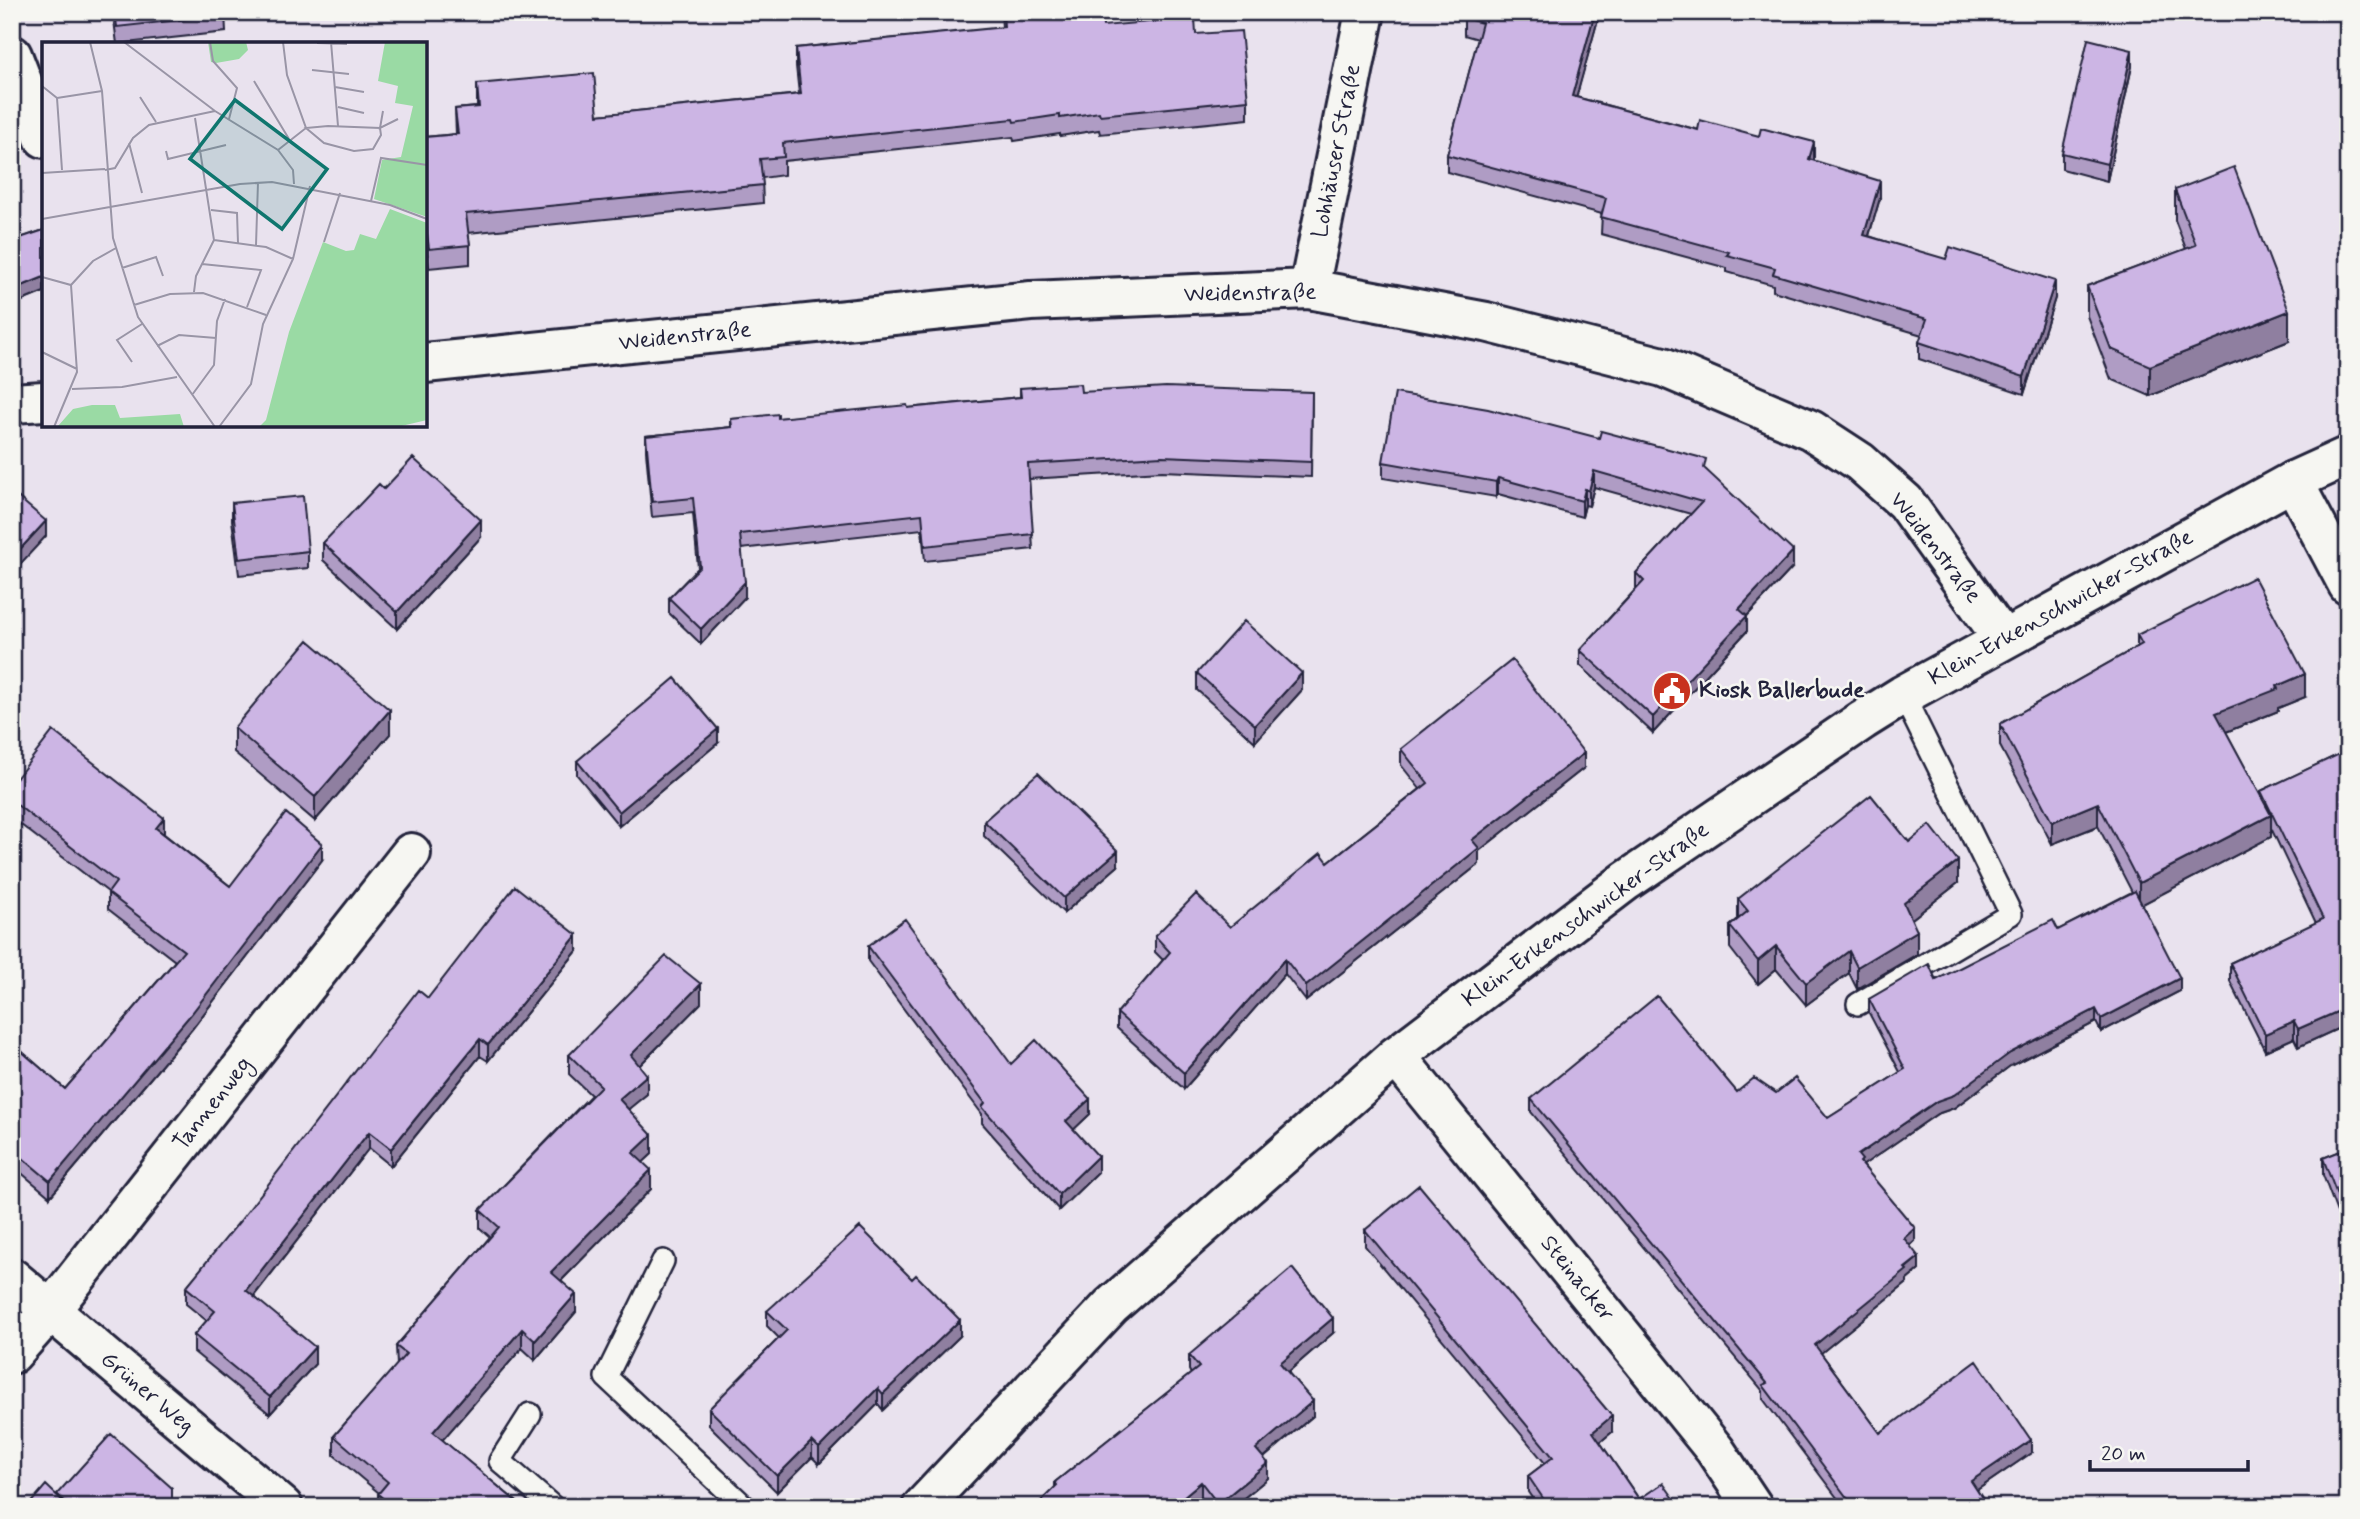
<svg xmlns="http://www.w3.org/2000/svg" width="2360" height="1519" font-family="Mynerve,sans-serif">
  <style>
    .lines { fill: none; stroke-linecap: round; stroke-linejoin: round }
    .lane-casing { stroke: #22223b; stroke-width: 26 }
    .street-casing { stroke: #22223b; stroke-width: 44 }
    .secondary-casing { stroke: #22223b; stroke-width: 44 }
    .lane { stroke: #f6f6f2; stroke-width: 21 }
    .street { stroke: #f6f6f2; stroke-width: 38 }
    .secondary { stroke: #f6f6f2; stroke-width: 38 }
    .wall { fill: #af9cc4; stroke: #22223b; stroke-width: 2 }
    .shaded-wall { fill: #8f7fa0; stroke: #22223b; stroke-width: 2 }
    .building { fill: #ccb5e4; stroke: #22223b; stroke-width: 2 }
    .labels { text-anchor: middle; dominant-baseline: central; stroke-width: 5; stroke-linejoin: round; paint-order: stroke }
    .street-label { font-size: 23px; fill: #22223b; stroke: #f6f6f2 }
    .poi-label { font-size: 23px; font-weight: bold; fill: #22223b; stroke: #f6f6f2; text-anchor: start }
    .inset-road { fill: none; stroke: #9995a6; stroke-width: 2 }
    .view { fill: #0f766e; fill-opacity: 0.15; stroke: #0f766e; stroke-width: 3.5 }
    .inset-edge { fill: none; stroke: #22223b; stroke-width: 3.5 }
  </style>
  <rect width="100%" height="100%" fill="#e9e2ee"/>
  <filter id="ink" filterUnits="userSpaceOnUse"><feTurbulence type="fractalNoise" baseFrequency=".0143" numOctaves="2"/><feDisplacementMap in="SourceGraphic" scale="14" xChannelSelector="R" yChannelSelector="G"/><feConvolveMatrix kernelMatrix="1 2 1 2 8 2 1 2 1" color-interpolation-filters="sRGB"/></filter>
  <g filter="url(#ink)">
    <g class="lines">
      <!-- lane casing -->
      <g class="lane-casing">
        <path id="lane" d="M1858,1004l153,-90 -108,-219
          M663,1261l-57,116 139,130
          M530,1414l-30,47 53,46"/>
      </g>
      <!-- street casing -->
      <g class="street-casing">
        <path id="street" d="M12,55l32,83
          M1309,289l56,-277
          M425,363l606,-62 278,-12 177,33 177,45 148,63 49,32 45,40 98,137
          M12,403l32,-2
          M2293,481l55,104
          M1396,1056l319,394 38,57
          M12,1278l271,229
          M12,1354l38,-43 361,-458"/>
      </g>
      <!-- secondary casing -->
      <g class="secondary-casing">
        <path id="secondary" d="M922,1507l189,-201 285,-250 230,-175 237,-161 40,-25 390,-214 55,-25"/>
      </g>
      <!-- lane -->
      <use href="#lane" class="lane"/>
      <!-- street -->
      <use href="#street" class="street"/>
      <!-- secondary -->
      <use href="#secondary" class="secondary"/>
    </g>
    <!-- wall -->
    <path class="wall" d="M113,12h112l1,20 -109,12z
      M1001,12h100l2,14 93,8 52,66v19l-148,15 -1,-4 -39,6v-2l-46,7 -1,-4 -229,24v14l-22,3 1,25 -295,30 2,12v19l-41,4 -4,-32v-99l31,-3 -1,-25 22,-2v-23l121,31 201,-21 -3,-28v-18l206,-20z
      M1600,12l-24,85 238,64 66,37 -11,38 186,62 -31,96 -105,-35v-17l3,-7 -149,-44v-6l-46,-13v-4l-126,-34 1,-20 -155,-42v-17l31,-116 -14,-4v-17z
      M2132,66l-25,115 -45,-12v-16z
      M2175,190l114,151 -139,55 -39,-17 -24,-63v-30l99,-37 -11,-29z
      M12,218l3,22 29,-10v62l-27,11h-5z
      M1020,388l61,4h231l-1,85 -149,-6 -133,8 4,70 -108,12 -3,-32 -181,20 4,48 -44,47 -32,-31v-15l29,-30 -5,-55 -41,4 -6,-66v-15l85,-9v-8l47,-1 130,-10 112,-11z
      M1383,462l323,8 87,97 -46,49v15l-94,102 -73,-68v-15l56,-61v-16l55,-59 -97,-27 -5,19 -4,-1 -3,12 -84,-23 -2,3 -113,-19z
      M384,489l97,48 -84,92 -74,-69v-17z
      M232,503l76,48v17l-69,7 -7,-55z
      M2137,635l168,62 -27,11v3l-52,21 35,65v-6l87,-41v274l-50,23 -4,-9 -29,13 -35,-70v-18l86,-40 -45,-95v9l-129,67 38,87 -79,41 -5,-10 -86,44 -56,42 -17,6 -74,51 52,76 -5,5 9,24 -12,10v3l-86,70 59,80 151,20 -54,37 11,17h-144l-81,-108v-8l-232,-279v-13l206,-7 39,1 52,25 72,-46 -31,-59v-14l67,-19 122,-50 74,-38 -34,-66 -46,18 -52,-98v-22l137,-77z
      M1197,673l105,17 -47,52 -58,-52z
      M234,728l156,6 -75,87 -81,-69z
      M718,743l-99,83 -42,-51v-14z
      M1401,749l183,19 -105,83v13l-173,137 -21,-27 -101,115 -67,-61v-15l46,-53 -8,-8v-16l75,-9 98,-65 92,-73 -19,-24z
      M12,784l152,50 66,52 92,-26 -130,169 -142,168 -38,-32v-122l53,46 110,-128 -67,-52v-17l-96,-74z
      M984,821l134,45 -54,47 -80,-77z
      M1909,842l49,41 -46,36 5,35 -60,35 -8,-16 -43,32 -30,-36 -18,15 -28,-36v-22l8,-7v-20z
      M868,946l143,118 79,50 -17,16 25,42 -39,38 -77,-87v-9l-114,-153z
      M577,951l-89,110 -8,-5 -89,110 -22,-18 -115,148 61,68 -45,50 -76,-62v-17l13,-14 -21,-17v-17l242,-289z
      M701,1003l-62,63 8,28 -19,15 24,45 -9,8 8,27 -90,92 15,31 -41,48 -13,-12 -80,92 81,67h-145v-13l1,-1 -45,-38v-19l63,-71 -1,-19 94,-109 -10,-9v-18l111,-115 -22,-21v-19z
      M2348,1148v90l-1,1 -24,-64v-17z
      M1365,1230l247,202 -12,10 39,57 41,8h-142l-10,-15v-16l17,-13 -180,-217z
      M767,1311l193,25 -77,74 -5,-6 -59,60 -7,-7 -35,35 -68,-67v-16l70,-71 -12,-12z
      M1333,1333l-45,39 25,44 -49,42 4,20 -35,29h-25l-7,-10 -146,-10v-5l136,-108 -2,-4v-15z"/>
    <!-- shaded-wall -->
    <path class="shaded-wall" d="M1595,12h5l-28,101v-17z
      M2132,50v16l-25,115v-17z
      M1814,142v18l-5,16v-17z
      M1880,181v17l-16,54v-17z
      M44,277v15l-27,11v-15z
      M2055,281v17l-31,96v-17z
      M2289,311v30l-139,55v-30z
      M1594,471v16l-5,19v-15z
      M1498,478v16l-2,3v-15z
      M1585,489v16l-3,12v-16z
      M481,520v17l-84,92v-17z
      M46,521v15l-34,37v-15z
      M1793,551v16l-46,49v15l-94,102v-16l86,-108z
      M745,582v15l-44,47v-15z
      M1302,673v17l-47,52v-17z
      M2305,674v23l-27,11v3l-62,25v-23l61,-27z
      M390,710v24l-75,87v-24z
      M718,729v14l-99,83v-14z
      M1584,753v15l-105,83v13l-173,137v-15l166,-146z
      M2098,803v23l-46,18v-22z
      M2271,815v22l-132,69v-23z
      M164,818v17l-8,-7z
      M322,844v16l-130,169 -142,168v-16z
      M1118,851v15l-54,47v-15z
      M1958,861v22l-54,42v-22z
      M1917,931v23l-60,35v-22z
      M577,935v16l-89,110v-16z
      M1776,946v23l-18,15v-23z
      M1849,951v22l-43,32v-22z
      M1285,959v15l-101,115v-16z
      M2180,978v13l-79,41v-13z
      M701,984v19l-70,71v-19z
      M2348,1007v17l-50,23v-18z
      M2096,1009v13l-86,44 -56,42 -17,6 -75,52 -4,-11 79,-54 73,-48z
      M2294,1021v17l-29,13v-17z
      M480,1039v17l-89,110v-17z
      M647,1075v19l-28,23v-18z
      M1090,1099v15l-24,23v-16z
      M369,1132v16l-123,158v-16z
      M652,1135v19l-19,18v-19z
      M1098,1156v16l-39,38v-16z
      M651,1170v19l-100,102v-19z
      M2347,1221h1v17l-1,1z
      M1915,1228v13l-11,10v-13z
      M1919,1257v13l-12,10v3l-92,75v-13z
      M576,1294v18l-41,48v-19z
      M1333,1318v15l-53,46v-16z
      M960,1320v16l-77,74v-16z
      M522,1329v19l-89,103v-19z
      M315,1347v17l-45,50v-17z
      M878,1388v16l-59,60v-16z
      M1313,1401v15l-57,48v-15z
      M1612,1416v16l-19,16v-16z
      M2031,1440v13l-60,41v-13z
      M812,1441v16l-35,35v-16z
      M1268,1463v15l-35,29h-15v-3z
      M1201,1482v15l-12,10h-18z"/>
    <!-- building -->
    <path class="building" d="M115,12h110l1,3 -109,12z
      M1003,12h98l2,14 92,-8 1,16 45,-3 7,69 -148,15 -1,-3 -39,6v-3l-46,7 -1,-3 -230,24 1,14 -24,2 3,26 -297,29 4,31 -41,4 -4,-31v-81l33,-3 -3,-25 24,-2 -2,-23 117,-11 4,42 203,-21 -5,-46 208,-21z
      M1466,12h129l-23,84 126,34 2,-10 59,16 2,-8 53,14 -5,17 71,22 -16,54 82,24 4,-12 105,34 -31,96 -105,-35 8,-23 -154,-45 2,-6 -48,-13 2,-3 -128,-35 5,-19 -159,-43 35,-132 -18,-5z
      M2088,39l44,11 -25,114 -45,-11z
      M2234,167l55,144 -139,55 -39,-17 -24,-63 109,-41 -21,-55z
      M12,218h3l-1,22 30,-10v47l-27,11h-5z
      M1080,384l1,8 85,-5 146,5 -1,70 -149,-6 -134,8 5,70 -108,12 -3,-32 -182,20 5,48 -44,47 -32,-31 31,-31 -7,-69 -41,4 -6,-66 86,-9 -1,-8 47,-5v4l129,-13 1,3 113,-11 -1,-9z
      M1395,393l93,16 111,29 2,-7 105,28 -2,9 89,83 -54,58 8,7 -94,101 -73,-67 64,-69 -8,-8 66,-71 -108,-31 -5,20 -4,-2 -3,12 -84,-23 -2,4 -113,-20z
      M413,458l68,62 -84,92 -74,-69 56,-59 5,5z
      M12,492l34,29 -34,37z
      M303,496l5,55 -69,8 -7,-56z
      M2254,577l51,97 -28,12 1,3 -62,24 55,102 -132,68 -41,-80 -46,19 -52,-98 142,-80 -5,-9z
      M1244,621l58,52 -47,52 -58,-52z
      M308,640l82,70 -75,87 -81,-69z
      M1512,660l72,93 -112,87 7,8 -173,138 -21,-27 -101,114 -67,-60 53,-61 -15,-16 41,-42 34,33 91,-74 7,9 100,-79 -27,-34z
      M675,678l43,51 -99,83 -42,-51z
      M53,731l111,87 -8,10 74,58 56,-73 36,31 -130,169 -142,168 -38,-32v-106l53,46 119,-138 -76,-58 8,-11 -2,-2 -102,-79v-17z
      M2348,750v257l-50,22 -4,-8 -29,13 -35,-71 93,-44 -62,-128z
      M1038,773l80,78 -54,47 -80,-77z
      M1871,795l38,47 21,-17 28,36 -54,42 13,28 -60,36 -8,-16 -43,32 -30,-37 -18,15 -28,-35 18,-15 -10,-12z
      M515,886l62,49 -89,110 -8,-6 -89,110 -22,-17 -123,158 69,57 -45,50 -76,-62 21,-24 -29,-24 54,-66 178,-231 10,8z
      M2135,891l45,87 -79,41 -5,-10 -86,44 -56,42 -17,6 -79,54 4,5 -2,2 55,66 -11,10 15,19 -14,11 2,2 -92,75 65,88 97,-72 54,79 -60,41 17,26h-134l-91,-122 4,-2 -236,-284 126,-103 80,96 17,-14 22,15 19,-15 33,40 77,-49 -36,-70 60,-35 7,16 117,-60 5,10z
      M905,919l106,145 25,-24 54,59 -24,22 32,35 -39,38 -77,-87 3,-4 -117,-157z
      M666,956l35,28 -70,71 16,20 -28,24 33,36 -19,18 18,17 -100,102 25,22 -41,47 -13,-12 -89,103 90,75h-130l-15,-13 10,-12 -54,-46 72,-82 -10,-8 103,-119 -19,-17 121,-124 -32,-31z
      M2348,1148v73h-1l-24,-63z
      M1419,1185l193,231 -19,16 46,67 24,-16 17,24h-131l-21,-31 25,-19 -188,-227z
      M860,1227l52,52 4,-4 44,45 -77,74 -5,-6 -59,60 -7,-7 -35,35 -68,-67 78,-79 -20,-19z
      M1292,1268l41,50 -53,45 33,38 -57,48 12,14 -50,41 -17,-22 -30,25h-136l22,-22 -2,-3 144,-115 -10,-12z
      M111,1434l61,54v17l-2,2h-99l-14,-13z
      M46,1485l23,22h-42z"/>
  </g>
  <!-- icons -->
  <defs>
    <g id="civic-disc" transform="scale(2.0125)"><circle r="9.5" fill="#c8321e" stroke="#f6f6f2"/><path d="M-.6-6.5H3V-4.5H.6V-3L4-1V1h2V6H-6V1h2V-1L-.6-3ZM-1.2 2.5V6h2.4V2.5Z" fill="#fff"/></g>
  </defs>
  <g fill-rule="evenodd">
    <use href="#civic-disc" x="1672" y="691"/>
  </g>
  <g class="labels">
    <!-- street labels -->
    <g class="street-label">
      <text transform="translate(1337 151) rotate(-79)">Lohhäuser Straße</text>
      <text transform="translate(1250 294) rotate(-1)">Weidenstraße</text>
      <text transform="translate(685 337) rotate(-6)">Weidenstraße</text>
      <text transform="translate(1935 548) rotate(52)">Weidenstraße</text>
      <text transform="translate(2061 608) rotate(-29)">Klein-Erkenschwicker-Straße</text>
      <text transform="translate(1586 915) rotate(-36)">Klein-Erkenschwicker-Straße</text>
      <text transform="translate(213 1104) rotate(-52)">Tannenweg</text>
      <text transform="translate(1577 1279) rotate(51)">Steinacker</text>
      <text transform="translate(147 1393) rotate(40)">Grüner Weg</text>
    </g>
    <!-- poi labels -->
    <g class="poi-label">
      <text x="1699" y="691">Kiosk Ballerbude</text>
    </g>
  </g>
  <!-- overview -->
  <g transform="translate(42 42)">
    <rect width="385" height="385" fill="#e9e2ee"/>
    <path d="M166,0h38l2,8 -9,9 -23,4 -5,-1zM343,0h42v175l-53,-18 8,-39 19,-3 12,-51 -18,-3 3,-17 -20,-5zM348,167l37,14v197l-30,7h-138l7,-7 23,-88 34,-90 23,9 8,-1 6,-16 16,5zM50,363h23l5,13 60,-4 4,13 -126,-1 15,-17z" fill="#9adaa4"/>
    <path class="inset-road" d="M48,0l12,49 11,147 25,79 77,110M82,0l91,69 63,39 15,20 1,14M168,0l3,19 24,27 -8,31M289,0l7,84M275,1l30,1M270,28l37,4M212,39l35,58M0,44l15,12 5,72M293,45l29,5M98,55l16,25M15,56l45,-7M296,65l26,6M341,69l-3,17 18,-9M286,84l52,2 1,7 -8,14 -19,2 -30,-8 -18,-15zM87,101l13,50M236,108l28,-22 -19,-53 -4,-33M124,109l2,8 58,-14M63,128l10,-2 18,-30 16,-13 66,-14M0,131l63,-4M329,159l10,-43 46,7M169,168l26,3 1,30M0,177l198,-35 32,-2 118,23 37,14M172,198l52,7 27,12M282,200l16,-49M214,203l2,-63M160,222l59,6 -14,37M80,226l34,-11 7,19M0,235l29,8 22,-24 23,-13M152,250l2,-16 18,-36 -19,-122M92,263l36,-11 33,-1 63,22M115,304l22,-11 37,3M0,310l35,17M90,320l-15,-22 25,-16M30,347l50,-2 55,-10M150,353l22,-30 3,-44 8,-22M12,385l23,-55 -6,-87M177,385l32,-43 12,-60 30,-65 17,-73"/>
    <path class="view" d="M193,58l92,69 -45,60 -92,-70z"/>
    <rect width="385" height="385" class="inset-edge"/>
  </g>
  <!-- margin -->
  <rect width="2360" height="1519" fill="none" stroke="#f6f6f2" stroke-width="42"/>
  <rect x="21" y="21" width="2318" height="1477" fill="none" stroke="#22223b" stroke-width="2.5" filter="url(#ink)"/>
  <!-- scale -->
  <path d="M2090 1460v10h158v-10" fill="none" stroke="#22223b" stroke-width="3.5"/>
  <text x="2101" y="1460" font-size="21" fill="#22223b" stroke="#f6f6f2" stroke-width="5" paint-order="stroke">20 m</text>
</svg>
